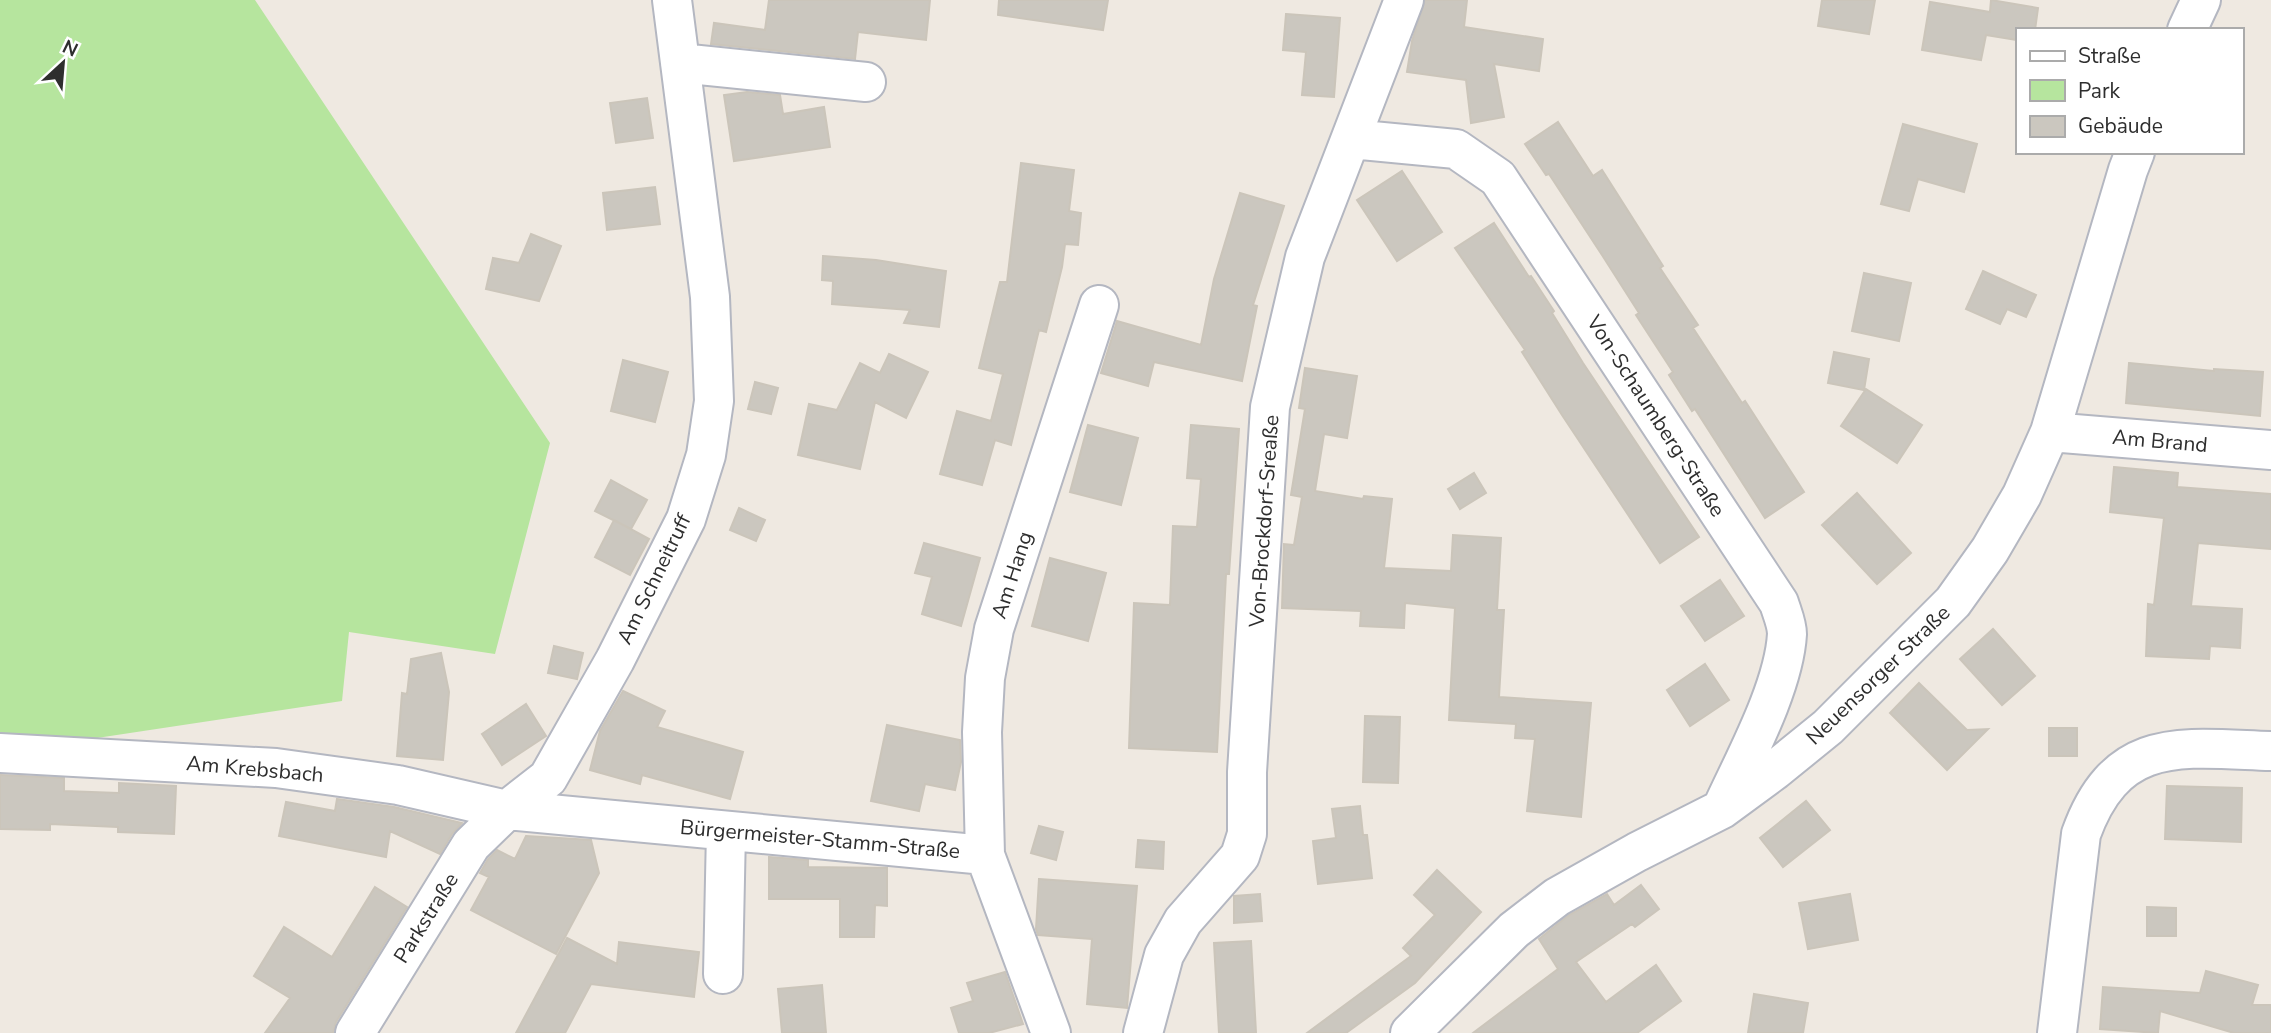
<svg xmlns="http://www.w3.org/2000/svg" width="2271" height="1033" font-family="'Nunito Sans',sans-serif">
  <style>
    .green { fill: #b6e59e }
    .building { fill: #cbc7bf; stroke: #cbc5ba; stroke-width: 2 }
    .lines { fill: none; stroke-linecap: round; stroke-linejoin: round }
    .minor-casing { stroke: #b4b7c1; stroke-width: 42 }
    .minor { stroke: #fff; stroke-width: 38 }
    .labels { text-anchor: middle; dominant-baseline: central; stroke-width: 7; stroke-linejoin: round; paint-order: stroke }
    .street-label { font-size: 21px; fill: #2e2e2e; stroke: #fff }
  </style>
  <rect width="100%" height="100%" fill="#efe9e1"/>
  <!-- green -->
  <path class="green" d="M0,0h255l295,443 -55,211 -146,-22 -7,69 -285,43 -57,-7z"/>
  <!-- building -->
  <path class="building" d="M769,0h161l-4,40 -68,-8 -3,27 -144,-15 3,-21 51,7z
    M999,0h109l-5,30 -105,-15z
    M1425,0h42l-3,27 79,12 -4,32 -45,-7 10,53 -33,6 -5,-43 -59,-8 5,-31z
    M1822,0h53l-6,34 -51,-8z
    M1991,0l47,8 -3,22h-18v10l-31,-5 -5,25 -59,-10 8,-48 60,10z
    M1286,14l54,4 -6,79 -32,-2 4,-43 -23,-2z
    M747,92l33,3 3,19 41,-7 6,40 -96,14 -10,-66z
    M647,98l6,40 -37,5 -6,-40z
    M1558,122l35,54 9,-6 61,96 -3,2 38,57 -5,3 49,75 3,-2 59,91 -39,26 -70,-109 -3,2 -23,-36 4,-3 -37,-57 3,-2 -37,-58 -53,-81 -3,1 -21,-31z
    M1903,124l74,20 -13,48 -46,-13 -9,32 -28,-7z
    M1021,163l53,7 -5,41 12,2 -3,32 -13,-1 -3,23 -16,65 -7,-2 -28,115 -16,-5 -13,45 -42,-11 17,-63 34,10 12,-47 -24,-6 21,-86h7z
    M1402,171l40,61 -45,29 -40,-61z
    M655,187l5,37 -53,6 -4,-37z
    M1240,193l44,13 -31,99 4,1 -15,75 -88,-19 -6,24 -47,-13 16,-52 84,24 13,-66z
    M1494,223l35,54 2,-1 23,35 -2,2 31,50 116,174 -39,26 -98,-148 -40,-63 3,-2 -70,-102z
    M531,234l30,12 -22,55 -53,-12 7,-31 26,5z
    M823,256l53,4 70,11 -7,56 -35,-4 6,-13 -78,-6 1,-23 -11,-1z
    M1983,271l53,24 -10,22 -19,-8 -7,15 -34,-15z
    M1864,273l47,10 -12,58 -47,-10z
    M1834,352l35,7 -5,31 -36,-7z
    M889,354l39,18 -22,46 -31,-16 -15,67 -62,-14 11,-51 28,6 23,-47 20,10z
    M623,360l45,12 -13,50 -44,-11z
    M2129,363l85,8v-2l49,3 -3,44 -134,-13z
    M1305,368l52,8 -10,62 -23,-4 -9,57 48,8 1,-3 28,3 -8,69 67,3 2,-36 48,3 -4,72h7l-5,87 92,6 -10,114 -54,-6 8,-72 -20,-1 1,-14 -67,-4 6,-112 -50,-5 -1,25 -44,-2 1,-15 -79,-3 2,-64 10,1 8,-48 -11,-2 14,-86 -6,-1z
    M755,382l23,6 -7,26 -23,-5z
    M1866,389l56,36 -25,38 -56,-37z
    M1088,425l50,13 -17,67 -51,-13z
    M1191,425l48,4 -10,145h-3l-9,178 -88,-4 5,-145 36,2 3,-79 24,1 4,-48 -14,-1z
    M2114,467l64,6 -1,14 94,7v55l-73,-6 -7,63 51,3 -2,39 -30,-2 -1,13 -63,-3 2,-52 6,1 10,-87 -54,-6z
    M1474,473l12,20 -26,16 -12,-20z
    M611,480l36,20 -16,29 -36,-18z
    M1857,493l54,60 -34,31 -55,-59z
    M739,508l26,12 -9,21 -26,-11z
    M614,520l35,19 -19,36 -35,-18z
    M924,543l56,15 -19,68 -39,-12 10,-37 -17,-4z
    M1050,558l56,15 -18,68 -56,-15z
    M1720,580l24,36 -39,25 -24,-35z
    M1993,629l42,47 -33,29 -42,-46z
    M554,646l29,7 -6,26 -29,-6z
    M441,653l8,39 -6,68 -46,-4 5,-63 5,1 4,-35z
    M1705,664l24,36 -39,26 -23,-36z
    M1919,683l48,47 21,-1 -41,41 -57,-57z
    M623,691l42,20 -8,16 86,25 -13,47 -88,-24 -2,9 -50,-14 10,-39z
    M526,704l20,32 -44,29 -20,-31z
    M1365,716l35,1 -2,66 -35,-1z
    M887,725l73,15 1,22 -6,28 -30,-6 -6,27 -48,-10z
    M2049,728h28v28h-28z
    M0,775l64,3v13l55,2v-10l57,3 -2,48 -56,-2v-5l-68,-3v6l-50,-1z
    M2167,786l75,2 -1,54 -76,-3z
    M337,799l57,8 68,16 -10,11 -12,20 -50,-23 -4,26 -107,-21 7,-34 49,9z
    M1806,801l24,29 -47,37 -23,-29z
    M1360,806l3,29h4l5,43 -54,6 -5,-43 23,-3 -4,-29z
    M1039,826l24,6 -7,28 -25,-7z
    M526,836l65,4 8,33 -43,81 -85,-44 18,-33 -9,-4 8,-14 9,-9 18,9z
    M1138,840l26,2 -1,27 -27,-2z
    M769,857l39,3v7l79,1v38l-12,-1 -1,32h-34v-38h-71z
    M1437,870l44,42 -66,71 -69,50h-39l104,-77 -8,-8 32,-33 -21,-20z
    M1039,879l98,7 -10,122 -40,-4 5,-65 -54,-4 -2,-6z
    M1641,885l18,24 -24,18 -3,-3 -56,38 30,40 50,-37 25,36 -44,32h-164l85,-64 -19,-30 30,-24 38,-21 7,11z
    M375,887l32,20 -71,115 -3,11h-68l25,-35 -36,-22 30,-49 48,30z
    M1260,894l2,27 -28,2v-27z
    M1850,894l8,46 -50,9 -9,-46z
    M2147,907l29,1v28h-29z
    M567,938l50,26 2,-22 80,10 -5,45 -103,-13 -26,49h-49z
    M1251,941l5,92h-37l-5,-90z
    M2206,971l52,14 -6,20h19v28h-37l-74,-22 -2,22 -58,-4 3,-42 97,6z
    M1005,972l18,52 -34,9h-30l-8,-25 22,-7 -6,-18z
    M822,985l4,48h-44l-4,-44z
    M1754,994l54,9 -5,30h-55z"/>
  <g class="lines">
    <!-- minor casing -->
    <g class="minor-casing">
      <path id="minor" d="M2187,30l14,-30
        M680,63l186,19
        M1351,139l105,10 42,29 281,425c3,10 8,21 8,31 -3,53 -42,124 -64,172
        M2050,432l221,18
        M0,753l276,15 122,17 109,25 478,45 66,178
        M985,855l-3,-123 3,-54 9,-49 105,-324
        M723,974l3,-143
        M355,1033l116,-188 36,-35 41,-32 67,-118 71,-141 20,-64 8,-54 -4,-104 -38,-297
        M1143,1033l21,-78 19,-34 57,-65 7,-22v-62l23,-365 35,-150 99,-257
        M1410,1033l104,-103 43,-33 80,-45 85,-43 53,-39 53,-43 125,-125 37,-52 32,-55 28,-63 78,-262 7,-18
        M2057,1033l24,-199c36,-100 101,-86 190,-83"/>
    </g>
    <!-- minor -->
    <use href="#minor" class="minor"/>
  </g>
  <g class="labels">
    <!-- street labels -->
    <g class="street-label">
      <text transform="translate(1656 416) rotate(57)">Von-Schaumberg-Straße</text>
      <text transform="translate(2160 441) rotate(5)">Am Brand</text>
      <text transform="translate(1264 521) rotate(-86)">Von-Brockdorf-Sreaße</text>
      <text transform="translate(1012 575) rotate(-72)">Am Hang</text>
      <text transform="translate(654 579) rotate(-64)">Am Schneitruff</text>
      <text transform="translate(1878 675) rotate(-44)">Neuensorger Straße</text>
      <text transform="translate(255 769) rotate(5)">Am Krebsbach</text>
      <text transform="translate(820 839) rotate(5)">Bürgermeister-Stamm-Straße</text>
      <text transform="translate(426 918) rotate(-58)">Parkstraße</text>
    </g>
  </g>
  <!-- legend -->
  <rect x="2016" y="28" width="228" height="126" fill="#ffffff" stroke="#ababab" stroke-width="2"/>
  <rect x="2030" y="51" width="35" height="10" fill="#ffffff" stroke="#ababab" stroke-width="2"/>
  <text x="2078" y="63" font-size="21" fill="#2e2e2e">Straße</text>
  <rect x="2030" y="80" width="35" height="21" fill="#b6e59e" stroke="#ababab" stroke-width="2"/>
  <text x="2078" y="98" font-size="21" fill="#2e2e2e">Park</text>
  <rect x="2030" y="116" width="35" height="21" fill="#cbc7bf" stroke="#ababab" stroke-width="2"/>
  <text x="2078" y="133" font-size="21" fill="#2e2e2e">Gebäude</text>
  <!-- north arrow -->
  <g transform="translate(63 63) rotate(26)" stroke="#ffffff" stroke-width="5" paint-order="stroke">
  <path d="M0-5L12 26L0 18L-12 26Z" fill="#2e2e2e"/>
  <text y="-10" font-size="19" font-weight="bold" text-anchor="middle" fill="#2e2e2e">N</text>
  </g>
</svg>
